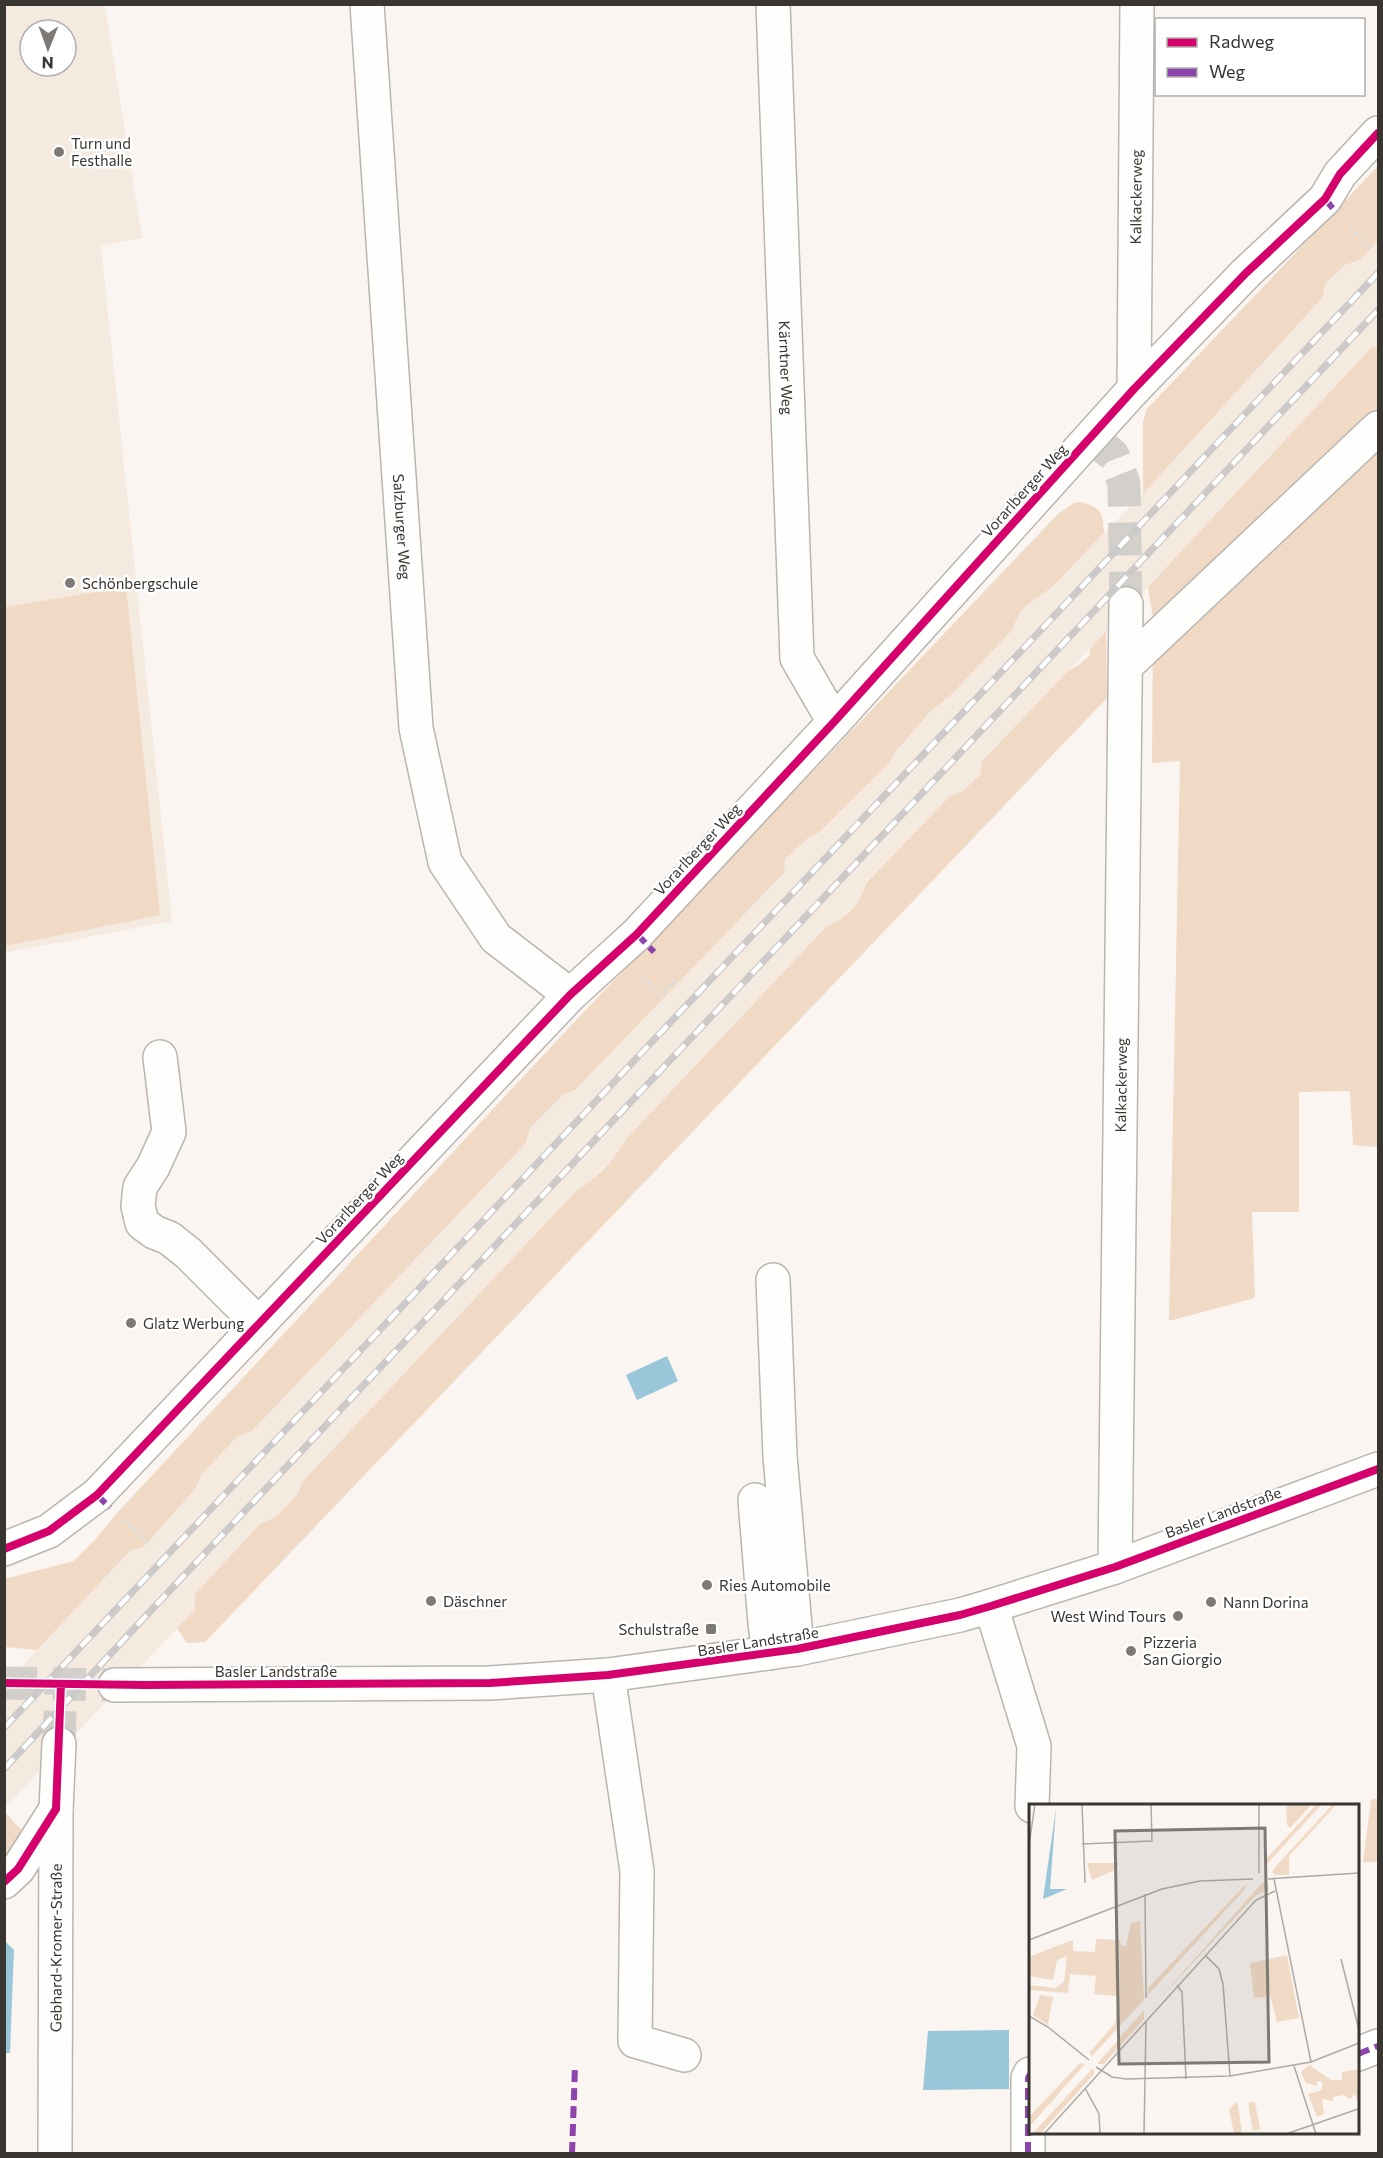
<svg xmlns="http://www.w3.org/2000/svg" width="1383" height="2158" font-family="Commissioner,sans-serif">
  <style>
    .built { fill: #f5eadf; fill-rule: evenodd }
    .green { fill: #f0dac5 }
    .water { fill: #9ac6da }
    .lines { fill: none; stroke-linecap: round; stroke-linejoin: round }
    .minor-tunnel { stroke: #d3cfca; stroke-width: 33; stroke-dasharray: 33 16; stroke-linecap: butt }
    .minor-casing { stroke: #b9b5b1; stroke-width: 36 }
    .path { stroke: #e0dedc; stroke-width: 4; stroke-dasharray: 3 3; stroke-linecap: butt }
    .minor { stroke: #fefefd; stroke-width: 33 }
    .rail-casing { stroke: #cbcac8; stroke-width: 7 }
    .rail { stroke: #fff; stroke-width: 4.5; stroke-dasharray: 14; stroke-linecap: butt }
    .quiet { stroke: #8e44ad; stroke-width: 6; stroke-dasharray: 12 6; stroke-linecap: butt }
    .cycleway-casing { stroke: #fff; stroke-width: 11 }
    .cycleway { stroke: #d6006c; stroke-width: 8 }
    .poi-dot { fill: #7d7974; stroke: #fff; stroke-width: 2 }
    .labels { text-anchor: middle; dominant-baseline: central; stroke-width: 5; stroke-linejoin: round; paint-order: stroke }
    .poi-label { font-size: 15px; fill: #393632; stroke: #fff; text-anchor: start }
    .street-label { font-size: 15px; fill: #393632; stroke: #fff }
    .inset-road { fill: none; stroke: #ada9a4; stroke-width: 1.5 }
    .view { fill: #7d7974; fill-opacity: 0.15; stroke: #7d7974; stroke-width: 3 }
    .inset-edge { fill: none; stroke: #393632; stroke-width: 3 }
  </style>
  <rect width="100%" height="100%" fill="#faf5f0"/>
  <!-- built -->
  <path class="built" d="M5,5h100l37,233 -41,8 71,675 -167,32zM30,30h36v36h-36z
    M1378,241v106l-6,1 -209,224 -182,190v12l-18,17 -13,5 -84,86 -5,17 -19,21 -16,7 -199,211 -9,15 -30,31 -12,7 -273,290 -6,14 -21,22 -17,8 -64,69v16l-190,197v-123l126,-134 12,-3 53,-59 5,-13 36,-38 15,-6 274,-288 4,-15 34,-34 11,-4 101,-106 109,-125 23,-21 13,-6 68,-69 8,-13 33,-38 23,-19 59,-64 4,-12 23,-22 12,-8 92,-93 180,-197 2,-13 20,-19 15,-5z"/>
  <!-- green -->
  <path class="green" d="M1378,166v75l-18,19 -15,5 -20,19 -2,13 -180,197v-73l4,-12z
    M1372,347h6v800l-25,-2 -3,-54 -51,1v120h-47l3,86 -86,23 11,-560 -28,2 1,-144 -5,-32z
    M1081,502c20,6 22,10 23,31 -17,17 -33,35 -50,52 -16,15 -35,19 -41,44l-60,64 -23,19 -33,38 -8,13 -69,69 -12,6 -23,21 -1,14 -209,217 -11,4 -34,34 -4,15 -274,288 -15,6 -36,38 -5,13 -48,54 -5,5 -12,3 -94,100 -32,-3 -1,-68 70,-18 20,-20 23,-28 445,-478 496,-521 16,-11z
    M126,587l34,328 -155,31v-339z
    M1106,631l1,67 -902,944 -18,1 -10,-15 18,-18v-16l64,-69 17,-8 21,-22 6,-14 273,-290c21,-12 39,-32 51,-53l199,-211c21,-9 34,-22 40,-44l84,-87 13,-5 18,-17v-12l88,-92 10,-5 10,-9 1,-7z
    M1378,1798v64h-15l8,-62z
    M4,1811l21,23 -20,21h-1z"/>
  <!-- water -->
  <path class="water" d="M667,1356l11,25 -41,19 -11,-25z
    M4,1940l10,10 -4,103h-5z
    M1009,2030v59l-86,1 5,-59z"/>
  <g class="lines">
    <!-- minor-tunnel -->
    <path class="minor-tunnel" d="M1091,437l22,18 11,28 2,121
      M4,1683l111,2
      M59,1744l2,-60"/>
    <!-- minor casing -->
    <g class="minor-casing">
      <g id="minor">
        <path id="s1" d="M367,4l49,724 29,134 51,76 74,57"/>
        <path id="s2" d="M773,4l24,654 37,64"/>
        <path id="s3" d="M1134,389l3,-385"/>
        <path d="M1126,666l252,-238"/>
        <path d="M160,1057l9,75 -16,35 -13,20 -2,19 4,17 12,9 15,6 19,15 71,71"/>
        <path d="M773,1280l7,176 17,193"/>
        <path d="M755,1500l10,123 4,30"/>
        <path d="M4,1549l45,-18 48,-36 473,-500 67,-61 197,-212 300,-333 112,-116 79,-74 15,-25 38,-41"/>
        <path id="s4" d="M1115,1567l11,-963"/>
        <path d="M991,1606l43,140 -2,60"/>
        <path d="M608,1675l29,196 -2,170 49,14"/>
        <path d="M115,1685l375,-2 118,-8 189,-26 163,-34 31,-9 124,-39 263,-98"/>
        <path d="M4,1882l14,-13 38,-60"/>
        <path d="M1358,2054l20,-8"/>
        <path id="s5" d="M55,2154l1,-345 3,-65"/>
        <path d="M1028,2154v-76l2,-4"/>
      </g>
    </g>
    <!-- path -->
    <path class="path" d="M1350,228l21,20
      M644,978l17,18 13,-14 2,2
      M124,1520l24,22"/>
    <!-- minor -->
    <use href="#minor" class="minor"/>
    <!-- rail casing -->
    <g class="rail-casing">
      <path id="rail" d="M4,1728l1374,-1455
        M4,1769l138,-149 1236,-1310"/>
    </g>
    <!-- rail -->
    <use href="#rail" class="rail"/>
    <!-- quiet -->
    <path class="quiet" d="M1325,199l10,12
      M637,934l17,18
      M97,1495l13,13
      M1358,2054l20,-8
      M572,2154l3,-88
      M1028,2154v-76l2,-4"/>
    <!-- cycleway casing -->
    <g class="cycleway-casing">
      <path id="cycleway" d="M4,1549l45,-18 48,-36 473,-500 67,-61 197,-212 300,-333 112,-116 79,-74 15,-25 38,-41
        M4,1683l141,2 345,-2 118,-8 189,-26 163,-34 31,-9 124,-39 263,-98
        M4,1882l14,-13 38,-60 5,-125"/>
    </g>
    <!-- cycleway -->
    <use href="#cycleway" class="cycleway"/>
  </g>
  <!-- markers -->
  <g class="poi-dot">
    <circle cx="59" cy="152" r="6"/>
    <circle cx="70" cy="583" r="6"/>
    <circle cx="131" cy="1323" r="6"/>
    <circle cx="707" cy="1585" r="6"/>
    <circle cx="431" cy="1601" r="6"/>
    <circle cx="1211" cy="1602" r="6"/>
    <circle cx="1178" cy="1616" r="6"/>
    <rect x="705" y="1623" width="12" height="12" rx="3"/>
    <circle cx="1131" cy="1651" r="6"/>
  </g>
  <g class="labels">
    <!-- poi labels -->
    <g class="poi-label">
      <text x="71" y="143">Turn und<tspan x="71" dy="17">Festhalle</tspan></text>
      <text x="82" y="583">Schönbergschule</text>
      <text x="143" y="1323">Glatz Werbung</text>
      <text x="719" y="1585">Ries Automobile</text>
      <text x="443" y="1601">Däschner</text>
      <text x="1223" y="1602">Nann Dorina</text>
      <text x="1166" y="1616" text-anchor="end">West Wind Tours</text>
      <text x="699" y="1629" text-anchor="end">Schulstraße</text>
      <text x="1143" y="1642">Pizzeria<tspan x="1143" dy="17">San Giorgio</tspan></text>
    </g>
    <!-- street labels -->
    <g class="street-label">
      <text stroke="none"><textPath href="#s3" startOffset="192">Kalkackerweg</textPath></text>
      <text stroke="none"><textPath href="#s2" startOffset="364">Kärntner Weg</textPath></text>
      <text transform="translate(1024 490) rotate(-48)">Vorarlberger Weg</text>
      <text stroke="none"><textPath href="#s1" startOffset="524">Salzburger Weg</textPath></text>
      <text transform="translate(697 849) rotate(-47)">Vorarlberger Weg</text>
      <text stroke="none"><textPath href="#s4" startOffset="482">Kalkackerweg</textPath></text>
      <text transform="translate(359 1198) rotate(-47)">Vorarlberger Weg</text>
      <text transform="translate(1223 1512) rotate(-20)">Basler Landstraße</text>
      <text transform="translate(758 1641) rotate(-9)">Basler Landstraße</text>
      <text x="276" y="1671">Basler Landstraße</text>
      <text stroke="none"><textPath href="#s5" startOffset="206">Gebhard-Kromer-Straße</textPath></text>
    </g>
  </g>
  <!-- overview -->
  <g transform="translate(1029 1804)">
    <rect width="330" height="330" fill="#faf5f0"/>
    <path d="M257,0h26l-22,24 -3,-3zM288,0h5l-57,62 1,-7zM304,0h4l-48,52v19h-14l-3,-3 5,-7zM58,59h31l-1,6 -25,11zM233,79l6,1 1,6 -13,5 -106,114zM217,80l-1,5 -97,106v-7zM111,117l4,79 -53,57 -1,-5 26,-30 1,-26 -23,-2 2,-18 -26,-2 -2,19 -39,-3v-5l26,3 9,-6 3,-26 -10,4 -4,20 -24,-4v-19l40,-16h4v10l22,1 1,-13 24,1 1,6h5l5,-23zM258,151l12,63 -22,4 -7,-26 -16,2 -4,-35zM11,191l13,2 -5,28 -15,-10zM115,206v9l-40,45h-7zM51,259l5,1 -56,63v-10zM280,261l22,15h11v-8l17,-3v37l-4,-12 -5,5 -6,-4 -11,2v4l-11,-2 2,15 -7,3 -9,-23 14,-4v-9l-5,1v4l-11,-3 -5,-11zM64,264l1,6 -54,60h-8zM208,298l1,3 4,29h-8l-5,-25zM226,298l5,27 -7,2 -5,-28z" fill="#f0dac5"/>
    <path d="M27,4l-6,81h17l-24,10z" fill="#9ac6da"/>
    <path class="inset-road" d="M53,0l3,79M230,0v69M53,40l70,-3 -1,-37M0,41l6,-41M239,75l91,-6M245,75l37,183M116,90l1,104M0,136l133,-51 38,-8 53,-2M176,151l14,14 4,15 7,92M312,155l18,71M148,181l5,7 4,87M0,212l19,11 41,33M265,262l22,68M67,263l16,10 14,2 104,-3 81,-14 48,-19M56,284l14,26 1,20M15,330l212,-234 19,-9M115,330l2,-112M257,330l72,-25"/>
    <path class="view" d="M236,24l4,234 -150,2 -4,-233z"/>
    <rect width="330" height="330" class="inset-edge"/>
  </g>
  <!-- border -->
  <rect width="1383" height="2158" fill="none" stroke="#393632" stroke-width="12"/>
  <!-- legend -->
  <rect x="1155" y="18" width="210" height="78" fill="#ffffff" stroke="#b0afad" stroke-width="1.5"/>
  <rect x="1167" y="38" width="30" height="9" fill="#d6006c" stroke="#b0afad" stroke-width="1.5"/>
  <text x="1209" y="48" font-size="18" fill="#393632">Radweg</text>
  <rect x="1167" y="68" width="30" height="9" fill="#8e44ad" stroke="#b0afad" stroke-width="1.5"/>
  <text x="1209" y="78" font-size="18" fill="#393632">Weg</text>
  <!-- north arrow -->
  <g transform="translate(48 48) rotate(181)"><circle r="28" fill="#ffffff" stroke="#b0afad" stroke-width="1.5"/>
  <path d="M0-4.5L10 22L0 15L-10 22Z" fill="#7d7974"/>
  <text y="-9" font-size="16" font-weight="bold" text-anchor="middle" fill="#393632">N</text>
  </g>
</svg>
